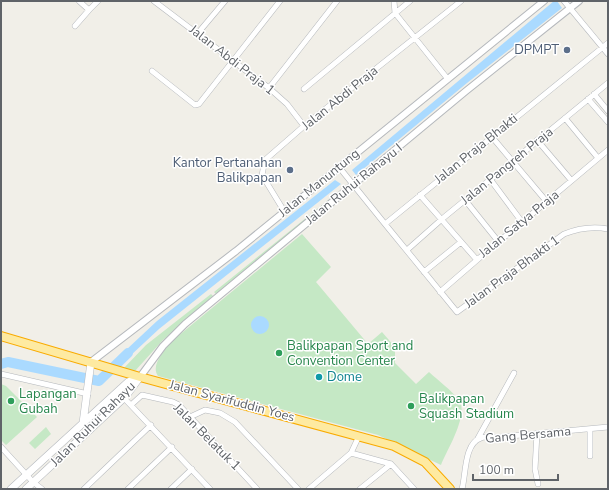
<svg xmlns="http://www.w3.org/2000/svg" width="609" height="490" font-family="'Nunito Sans',sans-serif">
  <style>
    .green { fill: #c5e8c5 }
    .water { fill: #aadaff }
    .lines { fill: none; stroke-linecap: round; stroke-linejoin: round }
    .river { stroke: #aadaff; stroke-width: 10 }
    .minor-casing { stroke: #b5b8bc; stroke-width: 6 }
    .tertiary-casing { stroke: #b5b8bc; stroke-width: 8 }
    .secondary-casing { stroke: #b6babf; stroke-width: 8 }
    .trunk-casing { stroke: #f9ab00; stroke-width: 10 }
    .minor { stroke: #fff; stroke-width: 5 }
    .tertiary { stroke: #fff; stroke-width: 6 }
    .secondary { stroke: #fff; stroke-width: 7 }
    .trunk { stroke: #feeaa1; stroke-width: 8 }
    .service-dot { fill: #5c6f8a; stroke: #fff; stroke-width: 1.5 }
    .leisure-dot { fill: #2e9e5b; stroke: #fff; stroke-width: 1.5 }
    .culture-dot { fill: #0f9aa8; stroke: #fff; stroke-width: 1.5 }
    .labels { text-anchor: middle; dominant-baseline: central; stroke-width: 3; stroke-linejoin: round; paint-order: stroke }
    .service-label { font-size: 13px; fill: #4e5e75; stroke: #fff; text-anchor: end }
    .street-label { font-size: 13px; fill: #5f6368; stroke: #fff }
    .leisure-label { font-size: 13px; fill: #27864d; stroke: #fff; text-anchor: start }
    .culture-label { font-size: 13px; fill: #0d838f; stroke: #fff; text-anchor: start }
  </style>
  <rect width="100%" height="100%" fill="#f1efe8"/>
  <!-- green -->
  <path class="green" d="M342,189l3,3 -127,104 -4,-4z
    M302,234l29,33 -15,15 52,62 14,-12 13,15v16l21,21 13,-12c10,9 22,18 30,28 10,15 -12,50 -18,65l-63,-30 -220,-59c-8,-11 7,-26 14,-35z
    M211,294l4,4 -52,42 -28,31 -12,-2 23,-24z
    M1,384l5,2 31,31 -31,28 -5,-5z
    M46,427l5,7 -16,15 -6,-6z"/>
  <!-- water -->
  <path class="water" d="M554,1h3l5,7 -95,75 -111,92 -4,-5z
    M335,180l6,4 -182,145 -29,27 -4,-6 31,-29z
    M251 325a9 9 0 1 1 18 0a9 9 0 1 1-18 0Z"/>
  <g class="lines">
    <!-- river -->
    <path class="river" d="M1,364l7,-2 91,19 29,-28"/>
    <!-- minor casing -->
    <g class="minor-casing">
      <path id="minor" d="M79,1l10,9 9,-9
        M154,1l115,87 18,16 17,22
        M394,1l1,12 52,65
        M564,1l44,53
        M75,26l14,-16
        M198,33l27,-32
        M152,71l43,34 4,-1 81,-103
        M269,88l68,-87
        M304,89l106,-88
        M594,94l14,17
        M588,99l20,23
        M565,118l33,40
        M492,137l55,65
        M537,140l34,40
        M339,167l46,57 223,-181
        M490,179l32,43
        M420,195l57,65 131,-110
        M465,200l33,41
        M284,211l-22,-36 3,-15 39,-34 157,-125
        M385,224l72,88 107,-78c15,-6 28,-8 44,-5
        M407,250l35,-31 166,-136
        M424,272l37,-30
        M440,292l37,-32
        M1,374l87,20
        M124,398l86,91
        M131,405l11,-10 31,7 6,3 78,84
        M190,417l15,-7 15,3 15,9 63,67
        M537,433l-2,36 3,15
        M477,440l37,-67
        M1,447l32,35 9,7
        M351,453l40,11 23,25
        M590,456v-27
        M84,489l67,-64
        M128,489l44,-42
        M171,489l21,-20
        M309,489l42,-36 8,-17
        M360,489l31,-25
        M462,489c4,-14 2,-46 19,-51 6,-2 13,-1 19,-1l108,-10"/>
    </g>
    <!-- tertiary casing -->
    <g class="tertiary-casing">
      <path id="tertiary" d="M91,362l145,-111 308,-250
        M140,377l23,-31 22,-22 281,-233 113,-90"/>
    </g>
    <!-- secondary casing -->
    <g class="secondary-casing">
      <path id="secondary" d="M83,423l8,-61
        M11,489l117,-107 12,-5
        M26,489l100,-93 14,-19"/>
    </g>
    <!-- trunk casing -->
    <g class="trunk-casing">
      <path id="trunk" d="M1,336l139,41 254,69 31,16 25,27"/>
    </g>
    <!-- minor -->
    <use href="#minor" class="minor"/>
    <!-- tertiary -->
    <use href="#tertiary" class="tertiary"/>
    <!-- secondary -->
    <use href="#secondary" class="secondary"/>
    <!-- trunk -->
    <use href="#trunk" class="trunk"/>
  </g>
  <!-- markers -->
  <g class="service-dot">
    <circle cx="567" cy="50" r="4"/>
    <circle cx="290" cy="170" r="4"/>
  </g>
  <g class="leisure-dot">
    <circle cx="279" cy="353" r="4"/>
    <circle cx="11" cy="401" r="4"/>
    <circle cx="411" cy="406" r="4"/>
  </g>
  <circle class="culture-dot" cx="319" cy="377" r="4"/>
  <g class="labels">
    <!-- service labels -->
    <g class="service-label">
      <text x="559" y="50">DPMPT</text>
      <text x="282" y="163">Kantor Pertanahan<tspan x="282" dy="15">Balikpapan</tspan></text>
    </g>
    <!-- street labels -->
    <g class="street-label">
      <text transform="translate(232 60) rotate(38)">Jalan Abdi Praja 1</text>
      <text transform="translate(340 98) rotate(-39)">Jalan Abdi Praja</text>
      <text transform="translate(476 149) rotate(-39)">Jalan Praja Bhakti</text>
      <text transform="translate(507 166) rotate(-39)">Jalan Pangreh Praja</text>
      <text transform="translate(319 183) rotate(-39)">Jalan Manuntung</text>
      <text transform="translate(354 184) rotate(-39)">Jalan Ruhui Rahayu I</text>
      <text transform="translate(519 224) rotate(-39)">Jalan Satya Praja</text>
      <text transform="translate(512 272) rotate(-36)">Jalan Praja Bhakti 1</text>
      <text transform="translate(232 401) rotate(15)">Jalan Syarifuddin Yoes</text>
      <text transform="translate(93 424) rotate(-45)">Jalan Ruhui Rahayu</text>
      <text transform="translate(528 435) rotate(-5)">Gang Bersama</text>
      <text transform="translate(207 437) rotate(45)">Jalan Belatuk 1</text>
    </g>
    <!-- leisure labels -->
    <g class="leisure-label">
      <text x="287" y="346">Balikpapan Sport and<tspan x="287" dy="15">Convention Center</tspan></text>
      <text x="19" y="394">Lapangan<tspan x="19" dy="15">Gubah</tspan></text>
      <text x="419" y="399">Balikpapan<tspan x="419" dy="15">Squash Stadium</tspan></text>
    </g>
    <!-- culture labels -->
    <g class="culture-label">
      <text x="327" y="377">Dome</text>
    </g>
  </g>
  <!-- border -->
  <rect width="609" height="490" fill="none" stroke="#5f6368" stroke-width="4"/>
  <!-- scale -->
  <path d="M473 474v6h85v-6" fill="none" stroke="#5f6368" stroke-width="2"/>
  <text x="479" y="474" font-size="12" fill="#5f6368" stroke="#ffffff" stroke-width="3" paint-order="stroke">100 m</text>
</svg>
